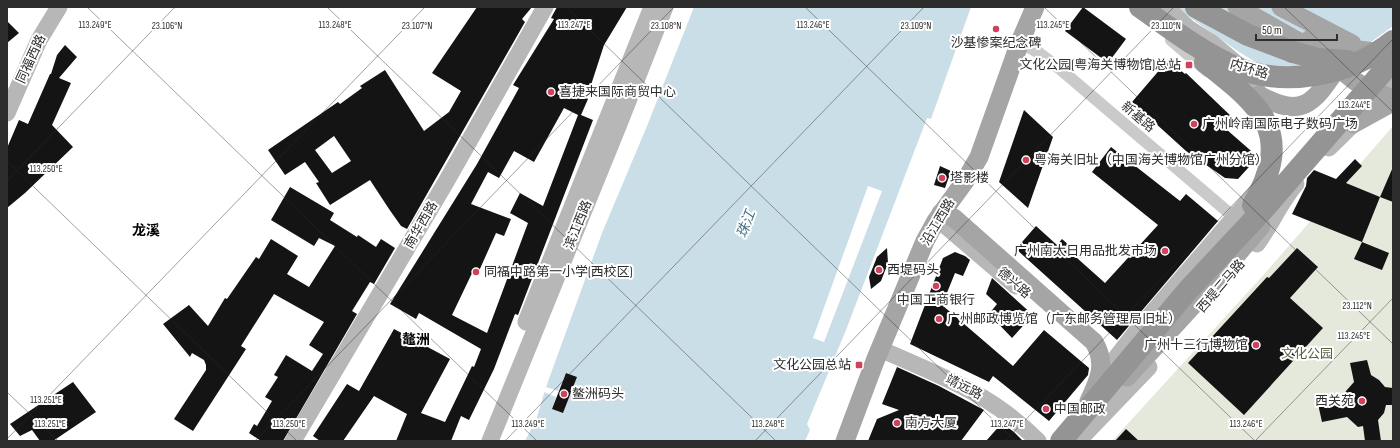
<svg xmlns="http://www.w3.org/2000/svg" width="1400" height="448" font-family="'Sofia Sans Condensed','Noto Sans SC',sans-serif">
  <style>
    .green { fill: #e4e9dc }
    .water { fill: #cadee7 }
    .pier { fill: #fff }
    .building { fill: #141414; fill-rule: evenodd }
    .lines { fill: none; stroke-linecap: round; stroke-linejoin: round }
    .street { stroke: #cacaca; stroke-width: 12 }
    .secondary { stroke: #b7b7b7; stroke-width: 17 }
    .primary { stroke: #a5a5a5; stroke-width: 19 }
    .highway { stroke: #949494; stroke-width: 22 }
    .primary-bridge { stroke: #a5a5a5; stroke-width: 19 }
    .highway-bridge { stroke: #949494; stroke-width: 22 }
    .ticks { fill: none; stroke: #2d2d2d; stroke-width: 1; stroke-opacity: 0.45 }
    .poi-dot { fill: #d0425a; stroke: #fff; stroke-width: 1.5 }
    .labels { text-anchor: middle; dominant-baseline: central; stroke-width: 4; stroke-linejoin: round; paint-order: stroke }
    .poi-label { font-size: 13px; fill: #2d2d2d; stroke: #fff; text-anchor: start }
    .street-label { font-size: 13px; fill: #2d2d2d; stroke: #fff }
    .park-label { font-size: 13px; fill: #536340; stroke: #fff }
    .water-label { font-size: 14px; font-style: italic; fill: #457285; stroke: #fff }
    .neighbourhood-label { font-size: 14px; font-weight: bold; fill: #000; stroke: #fff }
    .ticks-label { font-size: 10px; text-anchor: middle; fill: #2d2d2d; stroke: #fff; stroke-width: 4; stroke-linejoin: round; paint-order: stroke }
  </style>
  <rect width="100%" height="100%" fill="#fff"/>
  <!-- green -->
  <path class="green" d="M1393,126v315h-281l155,-170z"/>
  <!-- water -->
  <path class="water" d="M694,7h277l-40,112 -4,-1 -81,212 -39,94 3,6 -5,11h-280l11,-21 10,-33 56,-154 45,-107z
    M1175,7h218v19l-77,56h-27l-50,-30z"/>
  <!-- pier -->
  <path class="pier" d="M868,186l14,5 -58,151 -11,-4z
    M566,373l11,4 -14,36 -11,-4 4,-12 -12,-5 2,-5 12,4z"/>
  <!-- building -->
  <path class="building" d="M477,7h55l-10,12 3,3 -118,207 -6,-3 -12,-17 -19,-29 -40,25 -14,-22 3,-1 -14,-20 -20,13 -17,-25 70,-48 2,2 22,-16 -2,-2 25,-16 39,61 25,-19 12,-21 -29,-18zM334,136l17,25 -19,12 -17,-23z
    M557,7h70l-23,38 -13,40 -18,5 15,9 -7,16 12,5 -75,195 -3,-1 -21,55 -25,51 -8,-4 -10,25h-55l11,-27 -33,-18 -31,45h-23l-7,-5 34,-52 12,7 35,-62 56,30 -29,54 24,9 27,-56 2,1 7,-18 -62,-36 -3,6 -26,-15 87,-140 42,-76 -6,-3 41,-66 -3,-1zM564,108l14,7 -35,91 -23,-13 -10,20 18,10 -41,110 -35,-18 22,-46 5,2 17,-38 8,3 7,-17 -40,-15 17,-32 11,6 15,-27 20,11z
    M1083,7l43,32 -18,24 -43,-32z
    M7,21l12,12 -12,10z
    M65,45l12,12 -18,21 12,5 -19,42 21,22 -48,46 -18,15v-60l12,-28 9,4 22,-50h1l6,-19z
    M1168,60l17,14 1,-1 48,46 -8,10 32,28 -20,22 -13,-1 -39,-27 -54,-49z
    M1024,110l29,27 -25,71 -29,-26z
    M1111,147l69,54 6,-7 32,27 -101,119 -101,-91 20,-23 21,19 5,-6 18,16 -3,3 28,25 53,-58 -66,-53z
    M1355,159l7,7 -16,17 34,14 -18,45 27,11 -7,17 -28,-11 8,-17 -70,-28 14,-28 1,-8 7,-8 22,9z
    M940,166l11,5 -6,17 -11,-3z
    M1393,167v35l-13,-5z
    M290,187l44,26 -4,7 27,17 1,-2 18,12 5,-8 14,9 -21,36 -4,-2 -18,29 5,3 -74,127h-22l-12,-8 5,-9 3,2 15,-25 -7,-4 13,-20 -4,-2 12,-20 26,16 11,-17 -14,-9 15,-23 -50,-28 -33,52 5,3 -53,82 -19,-12 32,-49v-5l-2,-5 -12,-7 -2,4 -27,-33 26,-19 19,21 17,-28 2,1 29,-42 3,2 12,-20 27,17 -11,18 22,13 26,-41 -16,-8 -5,8 -43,-26z
    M887,248l1,15 -7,18 -10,8 -2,-12 8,-20z
    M1297,248l21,19 -28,31 33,30 -79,87 -56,-52 79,-86 2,1z
    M955,252l10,4 5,4 -7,16 -8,-3 -13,32 71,61 31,-36 45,38 -1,7 -39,46 -56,-45 -4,6 -79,-38 33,-86z
    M992,278l41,37 -21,23 -23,-24 8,-10 -11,-10z
    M1367,360l4,15 8,5 6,7 8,1v17h-7l-2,8 -6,7 3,21h-16l-2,-15 -5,1 -11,-10 -25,5 -4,-18 25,-5 3,-8 8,-9 -4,-19z
    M897,367l42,19 45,24 -23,31h-93l9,-22 22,-9 -17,-6z
    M566,373l11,4 -14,36 -11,-4z
    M73,382l23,30 -43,29h-13l-8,-11 -12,6 -10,-12z
    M1002,423l12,9 9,9h-37z
    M1126,429l13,12h-24z"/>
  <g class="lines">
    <!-- street -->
    <path class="street" d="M1171,40l36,31
      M1020,42l19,11 21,16 175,149"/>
    <!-- secondary -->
    <path class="secondary" d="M1166,7l22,21 24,15 25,21 12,13 18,30
      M7,113l32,-73 20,-33
      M1329,148l60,-59 4,-8
      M941,213l6,14 69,59
      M1257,244c14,-19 24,-43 39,-60
      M526,322l126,-315
      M880,349c59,26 112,45 158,92
      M1097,382l43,-55 117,-136
      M293,441l153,-259 99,-175
      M490,441l129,-317 46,-117
      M1078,441l71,-74"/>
    <!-- primary -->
    <path class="primary" d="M1237,7l87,49 31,25 11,7 27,11
      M1281,7l71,37
      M1310,39l22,8 52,6
      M1259,95c44,25 55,7 79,-28
      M1353,124l40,-22
      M941,213l13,5 18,16
      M1206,291l55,-65
      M845,441l30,-80 50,-120 11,-20 29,-40 14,-24 41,-115 15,-35"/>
    <!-- highway -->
    <path class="highway" d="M1196,7l52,28 45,17"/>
    <!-- primary-bridge -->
    <path class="primary-bridge" d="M972,234l122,108c13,22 5,38 -5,59
      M1127,377l79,-86"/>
    <!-- highway-bridge -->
    <path class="highway-bridge" d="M1140,7c30,21 61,45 95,60 51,21 116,8 158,-26
      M1293,52l25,7 29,2
      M1205,62c56,44 90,70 48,143
      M1061,441l128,-152 73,-78 131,-151"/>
  </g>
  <!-- ticks -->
  <path class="ticks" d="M87,7l450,434M327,7l449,434M566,7l449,434M805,7l450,434M1044,7l349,337M1284,7l109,105M7,161l290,280M7,181l168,-174M7,392l51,49M7,439l418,-432M255,441l419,-434M505,441l419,-434M755,441l419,-434M1005,441l388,-402M1255,441l138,-143"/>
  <!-- markers -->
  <g class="poi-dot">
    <circle cx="996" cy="29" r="4"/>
    <rect x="1185" y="61" width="8" height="8" rx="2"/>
    <circle cx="551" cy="92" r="4"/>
    <circle cx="1194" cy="124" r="4"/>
    <circle cx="1026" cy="160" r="4"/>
    <circle cx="942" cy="178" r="4"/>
    <circle cx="1165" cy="251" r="4"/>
    <circle cx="879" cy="270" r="4"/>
    <circle cx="476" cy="272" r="4"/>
    <circle cx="936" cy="286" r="4"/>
    <circle cx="939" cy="319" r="4"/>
    <circle cx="1256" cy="345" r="4"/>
    <rect x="855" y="361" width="8" height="8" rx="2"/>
    <circle cx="564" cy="394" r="4"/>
    <circle cx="1362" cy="401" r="4"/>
    <circle cx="1046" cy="409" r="4"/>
    <circle cx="897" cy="423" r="4"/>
  </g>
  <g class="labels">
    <!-- poi labels -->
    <g class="poi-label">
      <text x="996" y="43" text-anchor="middle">沙基惨案纪念碑</text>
      <text x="1181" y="65" text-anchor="end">文化公园(粤海关博物馆)总站</text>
      <text x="559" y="92">喜捷来国际商贸中心</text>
      <text x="1202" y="124">广州岭南国际电子数码广场</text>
      <text x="1034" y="160">粤海关旧址（中国海关博物馆广州分馆）</text>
      <text x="950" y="178">塔影楼</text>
      <text x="1157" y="251" text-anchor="end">广州南太日用品批发市场</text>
      <text x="887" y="270">西堤码头</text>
      <text x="484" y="272">同福中路第一小学(西校区)</text>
      <text x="936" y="300" text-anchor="middle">中国工商银行</text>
      <text x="947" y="319">广州邮政博览馆（广东邮务管理局旧址）</text>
      <text x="1248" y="345" text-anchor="end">广州十三行博物馆</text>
      <text x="851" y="365" text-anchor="end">文化公园总站</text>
      <text x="572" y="394">鳌洲码头</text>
      <text x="1354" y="401" text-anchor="end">西关苑</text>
      <text x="1054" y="409">中国邮政</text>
      <text x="905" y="423">南方大厦</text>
    </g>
    <!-- street labels -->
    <g class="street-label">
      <text transform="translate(31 59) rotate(-65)">同福西路</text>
      <text transform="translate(1249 69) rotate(16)">内环路</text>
      <text transform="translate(1138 117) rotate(40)">新基路</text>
      <text transform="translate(938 222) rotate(-59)">沿江西路</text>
      <text transform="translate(421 225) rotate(-60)">南华西路</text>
      <text transform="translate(578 225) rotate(-68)">滨江西路</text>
      <text transform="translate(1014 283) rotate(41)">德兴路</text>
      <text transform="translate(1221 286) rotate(-49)">西堤二马路</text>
      <text transform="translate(964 387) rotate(27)">靖远路</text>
    </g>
    <!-- park labels -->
    <g class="park-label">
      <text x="1307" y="354">文化公园</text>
    </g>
    <!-- water labels -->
    <g class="water-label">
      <text transform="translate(746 224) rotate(-69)">珠江</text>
    </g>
    <!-- neighbourhood labels -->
    <g class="neighbourhood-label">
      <text x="146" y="230">龙溪</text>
      <text x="416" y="339">鼇洲</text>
    </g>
  </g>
  <g class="ticks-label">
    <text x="335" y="28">113.248°E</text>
    <text x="1053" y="28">113.245°E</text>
    <text x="95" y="28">113.249°E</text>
    <text x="574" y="28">113.247°E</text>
    <text x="813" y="28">113.246°E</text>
    <text x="167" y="29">23.106°N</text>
    <text x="417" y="29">23.107°N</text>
    <text x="666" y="29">23.108°N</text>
    <text x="916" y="29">23.109°N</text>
    <text x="1166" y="29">23.110°N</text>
    <text x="1354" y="108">113.244°E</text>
    <text x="46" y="172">113.250°E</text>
    <text x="1357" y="309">23.112°N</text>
    <text x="1354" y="339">113.245°E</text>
    <text x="46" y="403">113.251°E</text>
    <text x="50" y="427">113.251°E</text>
    <text x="289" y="427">113.250°E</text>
    <text x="528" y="427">113.249°E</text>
    <text x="768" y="427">113.248°E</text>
    <text x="1007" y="427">113.247°E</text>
    <text x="1246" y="427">113.246°E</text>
  </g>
  <!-- border -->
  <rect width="1400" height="448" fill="none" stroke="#2d2d2d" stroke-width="16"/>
  <!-- scale -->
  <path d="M1256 34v6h81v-6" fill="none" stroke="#2d2d2d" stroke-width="2"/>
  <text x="1262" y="34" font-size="12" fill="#2d2d2d" stroke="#ffffff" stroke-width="3" paint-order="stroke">50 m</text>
</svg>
